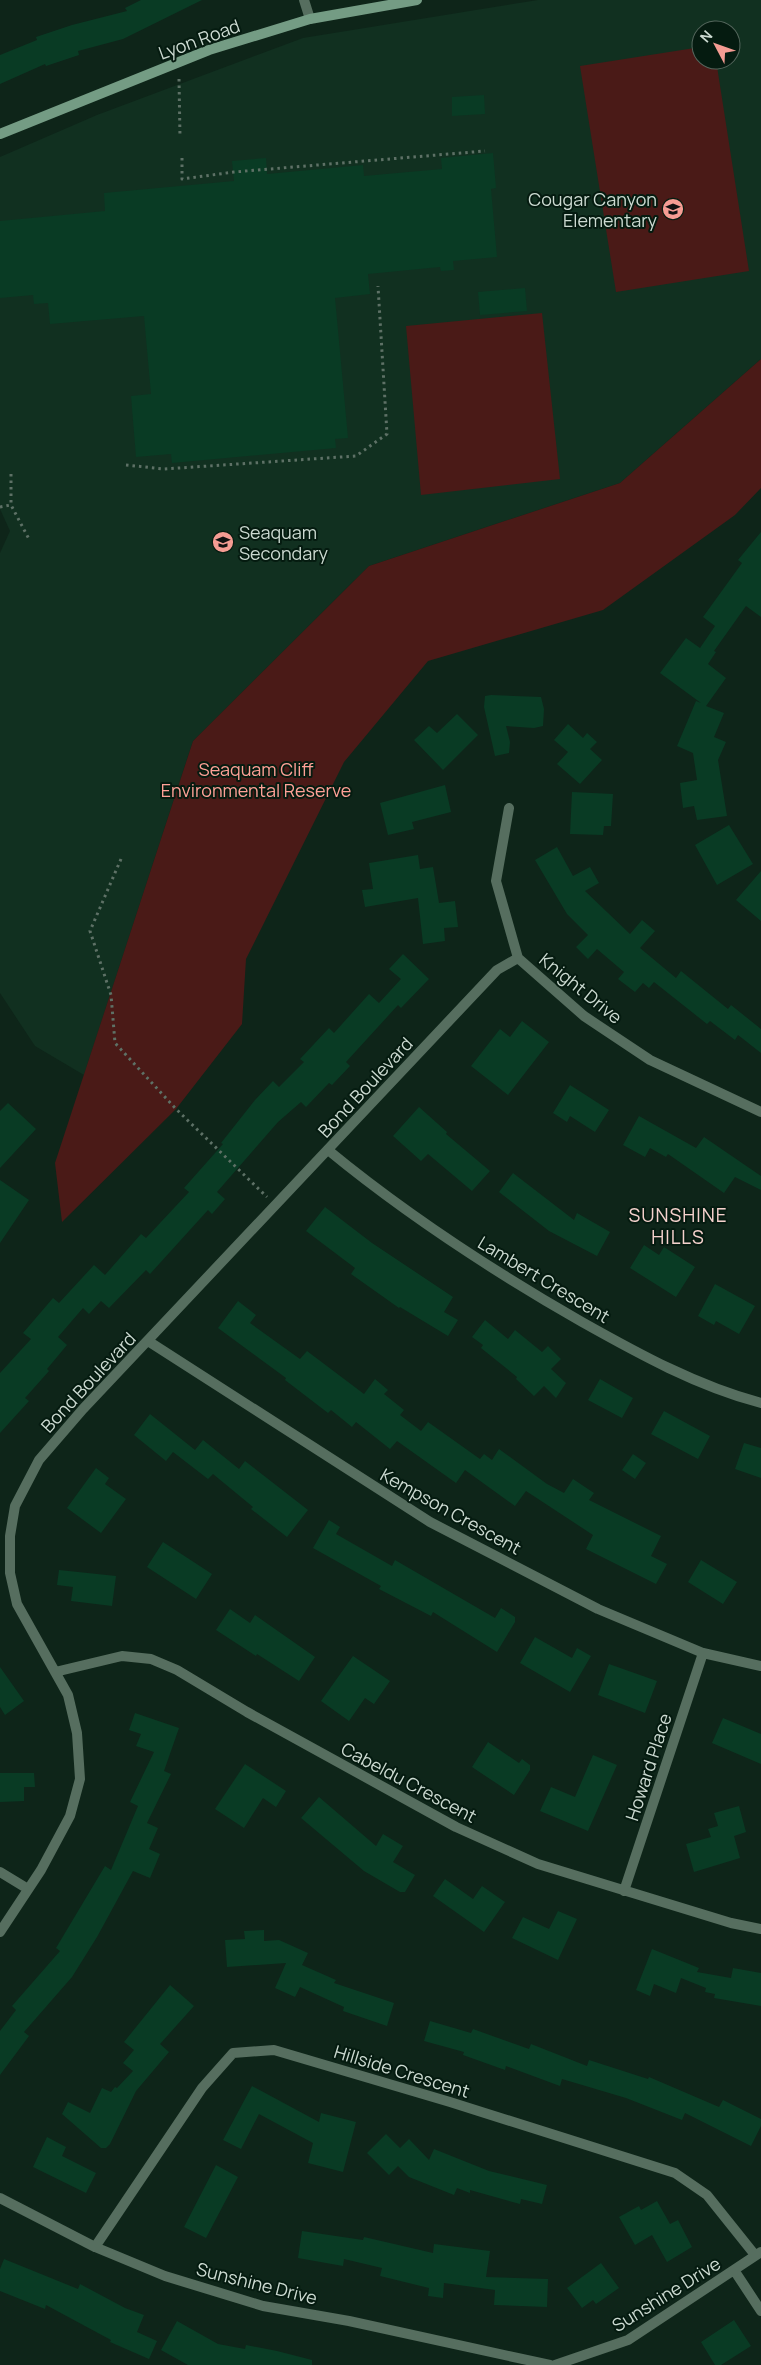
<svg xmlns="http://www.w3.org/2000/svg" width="761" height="2365" font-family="Manrope,sans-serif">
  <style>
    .built { fill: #113020; fill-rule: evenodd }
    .green { fill: #4a1a17 }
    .building { fill: #093b24 }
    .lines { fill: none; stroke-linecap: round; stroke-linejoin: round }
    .path { stroke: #5e7166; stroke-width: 3; stroke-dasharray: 2.5 4; stroke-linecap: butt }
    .street { stroke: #566e5f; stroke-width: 10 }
    .secondary { stroke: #749c84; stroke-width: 10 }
    .labels { text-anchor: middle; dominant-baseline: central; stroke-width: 4; stroke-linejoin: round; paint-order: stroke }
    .street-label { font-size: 18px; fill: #ccdad1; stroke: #051b10 }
    .poi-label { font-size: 18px; fill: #ccdad1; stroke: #051b10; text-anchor: end }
    .park-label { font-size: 18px; fill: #ffa197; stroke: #051b10 }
    .neighbourhood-label { font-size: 19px; letter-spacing: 1px; fill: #f5d2cd; stroke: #051b10 }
  </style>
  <rect width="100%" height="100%" fill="#0e2519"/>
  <!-- built -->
  <path class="built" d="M538,0h223v359l-141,124 -251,83 -176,175 -109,334 -49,-29 -35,-53v-440l10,-22 -10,-22v-352l97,-42 206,-77zM701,30h30v30h-30z"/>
  <!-- green -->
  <path class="green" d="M701,47v13h15l33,211 -133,21 -36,-226z
    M542,313l18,166 -139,16 -15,-169z
    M761,359v129l-26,27 -132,95 -175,51 -84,101 -98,197 -4,65 -66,85 -114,113 -7,-59 138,-422 176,-175 251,-83z"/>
  <!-- building -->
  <path class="building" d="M141,0h61l-79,39 -45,12 1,4 -33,11 -1,-2 -45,20v-29l37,-15 -1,-3 36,-12 55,-14 -2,-3z
    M484,95l1,19 -33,2v-19z
    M493,153l3,35 -5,1 6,68 -44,4 1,9 -13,1 -1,-4 -72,7 2,20 -35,4 13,140 -13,1 1,9 -164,15 -1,-9 -35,3 -5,-61 20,-2 -7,-78 -94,8 -2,-21 -14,1 -1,-9 -33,3v-77l105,-10 -1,-18 130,-12 -2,-20 34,-3 1,16 96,-9 1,11 78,-7 -1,-11z
    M525,288l2,23 -47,4 -2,-23z
    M761,532v85l-15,-11 -32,45 2,1 -8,12 18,14 -20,28 18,7 -10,24 12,5 -8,18 9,56 -30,4 -3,-14 -11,2 -3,-25 17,-3 -4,-27 -16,-7 19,-45 5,2 -41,-30 26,-35 14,10 15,-22 -12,-9 39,-54 -4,-3z
    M491,695l50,2 3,12 -1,17 -9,2 -28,-2 4,16 -1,11 -14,3 -11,-49 1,-11z
    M457,714l21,21 -35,35 -29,-30 15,-14 8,7z
    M568,724l15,14 4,-5 10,9 -7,7 12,11 -22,24 -23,-20 11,-12 -14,-12z
    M445,785l6,27 -39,10 2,7 -26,6 -8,-32z
    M572,792l41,2 -2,32h-7l-1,9 -33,-1z
    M729,825l24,39 -36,21 -22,-40z
    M557,847l16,29 17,-9 9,16 -14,8 45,43 12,-14 13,11 -15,17 36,30 5,-7 47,38 3,-4 30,24v24l-23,-18 -3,5 -25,-19 -3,3 -53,-42 -5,6 -6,-5 -8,9 -17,-13 6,-7 -27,-23 -9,10 -12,-12 12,-12 -21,-21 -32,-54z
    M418,855l2,14 13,-2 6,36 16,-2 3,26 -14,1 1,13 -22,3 -5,-46 -53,9 -3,-17 11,-1 -4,-26z
    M761,871v50l-25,-21z
    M403,954l26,25 -28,29 -3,-3 -52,57 4,4 -18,19 -3,-2 -23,24 -5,-5 -23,20 -61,70 8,7 -13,15 -4,-4 -58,64 -4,-4 -37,38 -8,-7 -12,13 -6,-6 -25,29 9,8 -20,24 2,2 -24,27 4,3 -29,32v-60l31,-34 -8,-6 30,-35 6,5 35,-38 11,10 36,-41 5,4 43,-46 -5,-4 39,-44 -2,-1 34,-43 18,-19 6,6 25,-25 -4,-3 29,-31 5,5 35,-39 10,9 22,-24 -12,-10z
    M522,1021l27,21 -41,53 -37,-29 29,-37 10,8z
    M570,1085l39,25 -14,22 -25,-16 -3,6 -14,-9z
    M8,1103l28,26 -36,39v-57z
    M419,1107l28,25 -1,2 44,37 -18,20 -44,-37 -7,7 -28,-25z
    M639,1116l57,32 8,-11 57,39v14l-26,-13 -11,16 -56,-39 -2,3 -16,-9 -5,9 -22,-12z
    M513,1173l61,47 3,-7 33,19 -13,24 -48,-25 -50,-39z
    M0,1180l29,20 -29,43z
    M325,1207l47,36 81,54 -9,15 14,8 -10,16 -48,-29 -1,1 -48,-34 4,-6 -49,-37z
    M644,1245l15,10 5,-8 31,20 -19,30 -46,-29z
    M715,1284l40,22 -16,28 -23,-13 -2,4 -16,-9z
    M238,1301l18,14 -6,8 50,36 7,-8 57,43 11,-15 13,11 -4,4 20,16 -4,5 21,16 7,-9 52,37 4,-5 8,6 7,-11 48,35 17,9 9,-14 21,14 -5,7 72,36 -10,20 16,8 -11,20 -70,-35 7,-14 -67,-44 -11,15 -50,-36 -9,13 -59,-42 -7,8 -34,-27 -4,5 -21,-17 -3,3 -43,-33 1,-2 -68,-50z
    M485,1320l23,19 7,-9 27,22 6,-6 13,13 -10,10 15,14 -10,15 -12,-12 -10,10 -18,-17 1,-2 -36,-29 2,-3 -11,-8z
    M600,1379l33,19 -11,20 -34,-18z
    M664,1411l46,25 -12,23 -47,-25z
    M150,1414l45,36 8,-10 36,29 6,-8 63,49 -21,27 -36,-28 2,-2 -40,-33 -5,5 -35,-27 -7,9 -32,-26z
    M744,1443l17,5v30l-26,-9z
    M633,1454l13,9 -11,16 -13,-9z
    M96,1468l13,10 -4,6 21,15 -25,34 -34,-25z
    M329,1520l11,7 -4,7 56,32 3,-6 100,58 6,-10 14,9v5l-18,30 -64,-40 -2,4 -52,-27 2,-3 -68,-38z
    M163,1542l49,32 -16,25 -49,-32z
    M701,1560l36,22 -14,22 -35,-22z
    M59,1570l57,6 -4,30 -41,-5 2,-14 -16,-2z
    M230,1609l20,14 5,-8 60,42 -16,24 -42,-27 -1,2 -40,-26z
    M535,1637l37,21 5,-10 14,8 -21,36 -50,-29z
    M353,1656l37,25 -16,23 -9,-6 -16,23 -28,-20z
    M609,1664l48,17 -12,32 -47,-18z
    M0,1667l24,34 -19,14 -5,-8z
    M135,1713l44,15 -15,43 7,3 -24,49 11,5 -9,21 11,5 -10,24 -17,-7 -36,66 -25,40 -48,55 5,4 -29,39v-44l16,-21 -4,-4 48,-55 -4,-3 49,-82 6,4 27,-64 -8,-4 24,-50 -18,-6 5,-12 -12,-4z
    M723,1718l38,16v30l-49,-21z
    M488,1742l31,21 3,-4 8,6v5l-16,25 -42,-28z
    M593,1755l24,10 -29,66 -48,-20 11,-24 24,10z
    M245,1764l41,27 -10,16 -13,-9 -19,30 -29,-19z
    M0,1773h34l1,14h-11v14l-24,1z
    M319,1797l57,49 7,-12 20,12 -10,16 22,13 -10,17h-5l-36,-21 -63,-53z
    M739,1806l7,26 -12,4 6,22 -46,14 -8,-28 25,-7 -3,-8 10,-3 -4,-13z
    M445,1879l28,20 9,-13 23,16 -21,30 -51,-36z
    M558,1911l19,8 -19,41 -46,-22 11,-21 26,12z
    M264,1930v11l15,-1 29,13 -6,12 34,15 -2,3 60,20 -7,23 -44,-15 1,-4 -44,-20 -5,10 -20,-9 11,-25 -59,4 -2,-27 20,-1 -1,-8z
    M652,1949l47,19 -2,4 34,6 2,-10 28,5v33l-47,-8 1,-4 -10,-2 1,-4 -25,-10 -5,15 -22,-9 -4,12 -14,-6z
    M170,1985l24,21 -34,38 9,8 -33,39 -26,53 -4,4h-5l-39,-34 6,-12 22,11 12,-25 9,4 4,-5 2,1 16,-17 -10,-8 11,-13 -10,-8z
    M430,2021l41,12 2,-4 56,20 2,-5 56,22 2,-6 59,19 1,-2 70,30 4,-7 38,19v7l-10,20 -66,-33 -3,7 -56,-22 -64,-19 -2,7 -54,-20 -1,4 -42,-15 1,-3 -40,-11z
    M252,2086l67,36 2,-9 35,9 -13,50 -35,-9 5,-20 -54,-29 -18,35 -18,-9z
    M386,2134l14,14 9,-9 20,21 5,-11 55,22 58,14 -5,19 -21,-5 -1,5 -50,-14v3l-13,-5 -3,7 -45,-18 -11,-11 -9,9 -22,-22z
    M47,2137l19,10 -4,9 34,17 -10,20 -53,-26z
    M216,2165l22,12 -32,61 -22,-11z
    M657,2201l13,23 8,-4 14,27 -25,15 -15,-27 -17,10 -16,-28 20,-11 2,4z
    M302,2231l61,9 1,-3 69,16 1,-9 56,7 -4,26 62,2 -1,28 -53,-2 1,-15 -51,-7 -1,15 -15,-2 1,-8 -49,-12 2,-8 -38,-9 -1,7 -45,-8z
    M4,2259l74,30 2,-5 45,24 19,7 -7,17 20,9 -8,18 -39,-17 1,-2 -65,-35 -1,4 -45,-18v-22z
    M601,2263l18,25 -23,16 -3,-4 -11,8 -15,-20z
    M734,2320l17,26 -30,19h-6l-14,-23z
    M177,2321l41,23 27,5 1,-4 31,6 35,9v5h-124l-27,-15z"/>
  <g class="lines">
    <!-- path -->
    <path class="path" d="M179,79l1,58
      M182,158v21l52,-7 251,-21
      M126,465l38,4 192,-13 31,-22 -9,-148
      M11,474v31
      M0,507l11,-2 19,36
      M121,859l-31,72 21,64 4,48 61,66 91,88"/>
    <!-- street -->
    <path class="street" d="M304,0l6,19
      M509,808l-13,73 22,77 66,58 66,44 111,52
      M328,1150c79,65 165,121 254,172 57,32 115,64 179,81
      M148,1341l282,181 168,87 105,44 58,13
      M55,1672l67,-16 29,3 26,11 70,42 209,115 82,37 193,59 30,6
      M0,1872l28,17
      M624,1891l79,-238
      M0,1932l41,-62 29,-54 10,-37 -3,-46 -9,-38 -51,-91 -7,-31v-37l5,-30 24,-46 44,-51 414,-439 21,-12
      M0,2198l95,49 70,29 98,30 86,15 201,44
      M95,2247l107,-159 31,-35 41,-3 176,52 225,71 32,22 48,60
      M734,2270l27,41
      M555,2365l73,-25 133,-88"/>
    <!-- secondary -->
    <path class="secondary" d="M0,134l209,-84 101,-31 107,-19"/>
  </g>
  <!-- icons -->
  <defs>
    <g id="school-disc" transform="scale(1.125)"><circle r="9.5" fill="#f59c93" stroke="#051b10"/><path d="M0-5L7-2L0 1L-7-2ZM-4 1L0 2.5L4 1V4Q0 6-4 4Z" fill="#111"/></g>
  </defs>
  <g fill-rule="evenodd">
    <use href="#school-disc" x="673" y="209"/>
    <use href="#school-disc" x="223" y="542"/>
  </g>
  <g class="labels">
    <!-- street labels -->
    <g class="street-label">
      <text transform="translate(199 39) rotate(-20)">Lyon Road</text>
      <text transform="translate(581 988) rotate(39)">Knight Drive</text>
      <text transform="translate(365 1087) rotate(-47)">Bond Boulevard</text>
      <text transform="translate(544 1279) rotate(31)">Lambert Crescent</text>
      <text transform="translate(88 1382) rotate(-47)">Bond Boulevard</text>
      <text transform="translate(451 1511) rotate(29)">Kempson Crescent</text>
      <text transform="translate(648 1767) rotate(-72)">Howard Place</text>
      <text transform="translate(409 1782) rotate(28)">Cabeldu Crescent</text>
      <text transform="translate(402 2071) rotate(17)">Hillside Crescent</text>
      <text transform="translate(257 2283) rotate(14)">Sunshine Drive</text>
      <text transform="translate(666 2294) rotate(-32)">Sunshine Drive</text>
    </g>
    <!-- poi labels -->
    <g class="poi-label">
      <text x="657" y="199">Cougar Canyon<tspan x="657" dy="21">Elementary</tspan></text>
      <text x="239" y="532" text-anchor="start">Seaquam<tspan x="239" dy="21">Secondary</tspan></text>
    </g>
    <!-- park labels -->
    <g class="park-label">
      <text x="256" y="769">Seaquam Cliff<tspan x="256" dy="21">Environmental Reserve</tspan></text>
    </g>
    <!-- neighbourhood labels -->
    <g class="neighbourhood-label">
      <text x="678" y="1215">SUNSHINE<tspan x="678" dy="22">HILLS</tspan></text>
    </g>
  </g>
  <!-- north arrow -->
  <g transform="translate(716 45) rotate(311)"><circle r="24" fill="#051b10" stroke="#55675d"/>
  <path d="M0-4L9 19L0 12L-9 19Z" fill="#f59c93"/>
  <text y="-8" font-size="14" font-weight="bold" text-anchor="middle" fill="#ccdad1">N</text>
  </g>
</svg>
